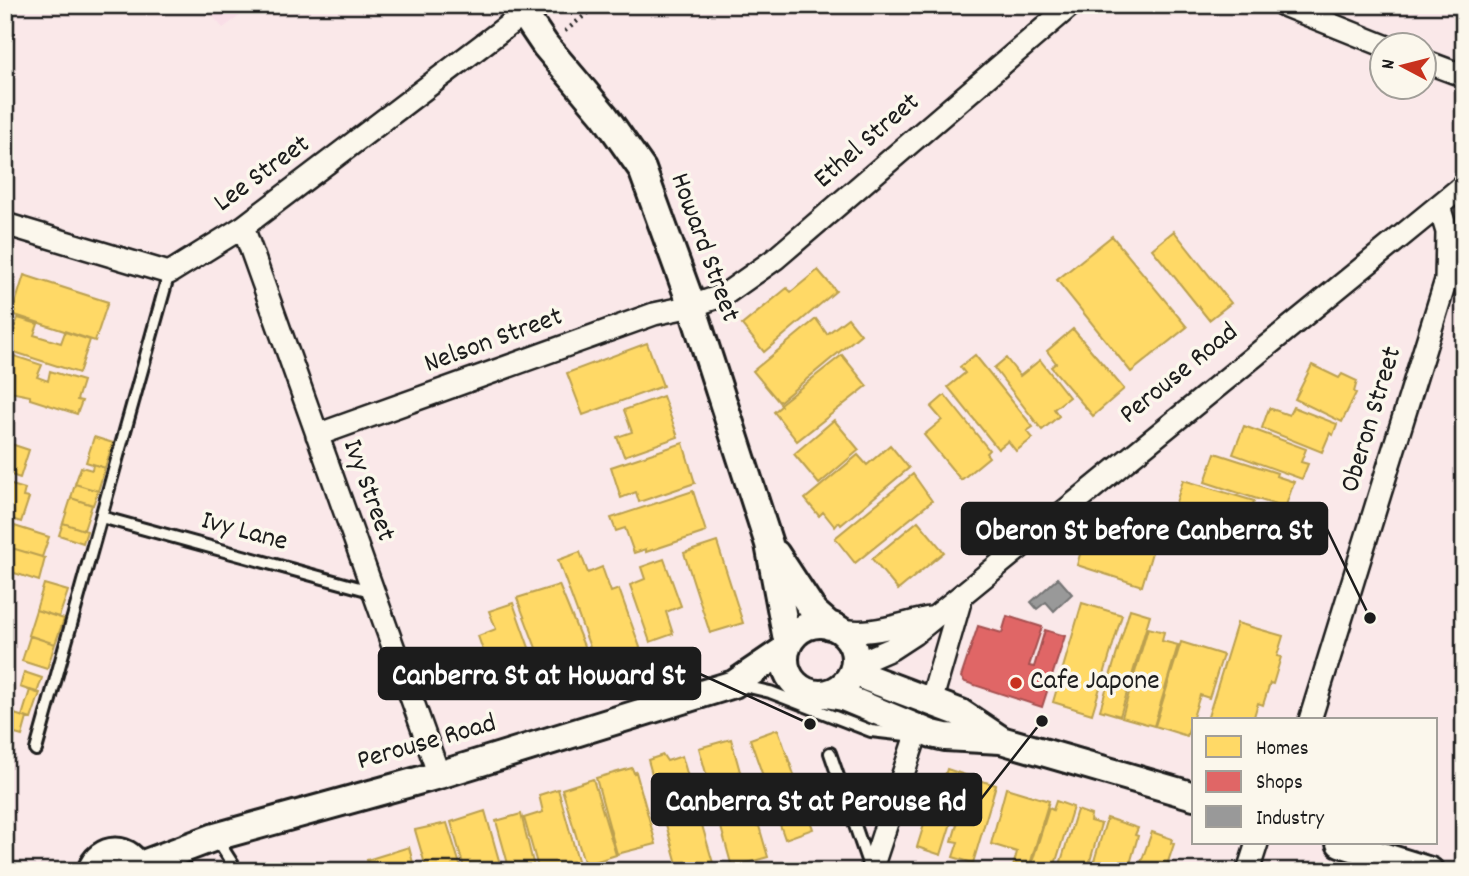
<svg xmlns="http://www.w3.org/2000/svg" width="1469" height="876" font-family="Dekko,sans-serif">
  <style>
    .built { fill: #f9dee7 }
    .homes { fill: #ffd966; stroke: #bba050; stroke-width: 2 }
    .shops { fill: #e06666; stroke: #a55050; stroke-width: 2 }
    .industry { fill: #999; stroke: #747474; stroke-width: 2 }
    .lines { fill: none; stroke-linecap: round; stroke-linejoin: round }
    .service-casing { stroke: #1c1c1c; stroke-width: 16 }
    .minor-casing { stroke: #1c1c1c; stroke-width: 26 }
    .tertiary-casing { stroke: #1c1c1c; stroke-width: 32 }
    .path { stroke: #1c1c1c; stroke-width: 4.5; stroke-dasharray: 2 5; stroke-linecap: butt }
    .service { stroke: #fbf7ec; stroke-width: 10 }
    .minor { stroke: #fbf7ec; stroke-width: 21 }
    .tertiary { stroke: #fbf7ec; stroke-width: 26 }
    .poi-dot { fill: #c8321e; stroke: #fbf7ec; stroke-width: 2.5 }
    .labels { text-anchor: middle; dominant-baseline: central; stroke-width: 7; stroke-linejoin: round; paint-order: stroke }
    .street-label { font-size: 28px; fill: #1c1c1c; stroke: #fbf7ec }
    .poi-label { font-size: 28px; fill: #1c1c1c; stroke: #fbf7ec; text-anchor: start }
    .leader { fill: none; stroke: #1c1c1c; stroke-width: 2.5 }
    .callout-dot { fill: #1c1c1c; stroke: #fbf7ec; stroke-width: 2.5 }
    .callout { fill: #1c1c1c; stroke: #1c1c1c; stroke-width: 2.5 }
    .callout-label { font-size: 30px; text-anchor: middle; font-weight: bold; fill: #fff }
  </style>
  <rect width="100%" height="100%" fill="#fae8e9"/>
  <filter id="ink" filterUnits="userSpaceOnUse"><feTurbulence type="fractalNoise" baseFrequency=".0143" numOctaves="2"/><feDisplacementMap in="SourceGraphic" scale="14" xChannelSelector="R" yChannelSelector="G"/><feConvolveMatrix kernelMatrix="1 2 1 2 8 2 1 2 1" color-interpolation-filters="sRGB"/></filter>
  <g filter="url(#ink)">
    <!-- built -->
    <path class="built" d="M203,5h52l-32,23z"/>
    <!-- homes -->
    <path class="homes" d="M1174,231l57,72 -22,17 -57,-71z
      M1112,236l75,91 -56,45 -74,-92z
      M818,270l18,21 -72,61 -22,-27 45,-37 4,4z
      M24,275l84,27 -13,39 -83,-27z
      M18,318l20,6 -4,11 27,8 4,-11 25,8 -11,33 -74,-24 3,-23 6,2z
      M848,318l13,16 -82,68 -26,-31 63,-52 11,15z
      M1073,329l51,60 -31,27 -42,-49 5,-4 -9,-12z
      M647,343l16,43 -80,29 -16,-42z
      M5,353l37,12 -5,12 11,4 2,-10 33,10 -6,19 5,1 -5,13 -47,-15v-3l-25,-5z
      M842,355l25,31 -70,55 -23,-29 7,-6 -1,-2z
      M975,355l58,72 -6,4 6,7 -17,13 -8,-10 -10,8 -50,-62 17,-14 -5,-6z
      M1006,358l14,18 20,-16 29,37 -15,12 5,7 -17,14 -48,-62z
      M1312,365l27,13 3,-4 15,7 -3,11 2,1 -14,29 -47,-23z
      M945,395l44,55 -3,3 3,4 -28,23 -37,-45 18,-15 -11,-13z
      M663,396l15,41 -54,19 -7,-19 15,-5 -8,-22z
      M1293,407l44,17 -4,11 -3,-2 -8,19 -60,-24 7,-20 20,7z
      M834,420l25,30 -40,34 -25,-30z
      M1244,426l62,23 -5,13 7,2 -6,15 -69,-25z
      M94,437l19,6 -8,25 -19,-6z
      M5,442l24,8 -9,28 -15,-5z
      M683,443l12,40 -56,19 -3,-10 -15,6 -10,-31z
      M890,445l19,23 -68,57 -2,-3 -4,5 -12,-15 -4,4 -14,-17 53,-44 9,10z
      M1215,453l62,20 -1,3 18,6 -9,26 -80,-26z
      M93,464l12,4 -7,23 -23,-7 6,-17 11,3z
      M913,474l19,27 -77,62 -20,-25z
      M1183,480l71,21 -8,27 -7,-2 -1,2 -64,-19z
      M5,483l20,6 -2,8 6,1 -8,24 -16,-5z
      M75,484l23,7 -5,14 -22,-7z
      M693,491l13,41 -60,20v-3l-12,4 -9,-25 -9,3 -5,-13z
      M71,498l21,7 -8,25 -21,-7z
      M1137,503l37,11 -9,29 -6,-3 -3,10 -44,-13 5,-15z
      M918,521l26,31 -46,38 -26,-31z
      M5,523l44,14 -7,20 -37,-11z
      M63,523l24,8 -4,12 -24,-8z
      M1100,533l53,16 -11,37 -65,-21 5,-18 13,4z
      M717,542l26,81 -33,10 -26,-80z
      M5,546l40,12 -6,23 -34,-11z
      M580,552l8,21 14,-6 9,25 8,-3 23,64 -44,16 -40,-109z
      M664,559l17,47 -15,6 7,22 -23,8 -20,-57 15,-6 -4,-12z
      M44,584l24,7 -9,26 -23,-7z
      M559,585l34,83 -43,17 -33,-87z
      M513,603l29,81 -42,15 -22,-63 18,-7 -7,-18z
      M1082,603l40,12 -30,99 -39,-12z
      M1130,609l20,6 -30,101 -20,-6z
      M36,610l28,9 -9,25 -27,-9z
      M1237,623l46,13 -6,20 4,1 -8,27 -3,-1 -7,22 -5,-2 -5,17h-46z
      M1148,628l16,4 -2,9 16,4 -24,81 -32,-9z
      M30,636l25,8 -8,25 -25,-8z
      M1181,642l42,13 -14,43 -9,-3 -13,41 -32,-10z
      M24,672l18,6 -5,15 -17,-6z
      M30,690l10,3 -9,26 -9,-3z
      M5,711l22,7 -5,18 -17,-5z
      M778,729l35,100 -28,10 -35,-100z
      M731,739l24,87h4l9,31 -36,10 -33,-119z
      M663,755l4,6 15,-5 33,114 -36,1 -31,-111z
      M632,768l2,5 2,-1 20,72 -39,10 -21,-76z
      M947,769l24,8 -15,47 -5,-1 -10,32 -24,-8 10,-32 -4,-2 6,-19 9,3z
      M971,778l25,7 -23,78 -20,-6 5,-15 -6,-1z
      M593,779l23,76 -31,10 -23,-76z
      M1006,788l43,13 -21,70h-8l-7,-4 4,-15 -26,-8z
      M558,789l23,82h-42l-15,-53 19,-6 -4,-17z
      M1056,801l17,6 -20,64 -23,-2 19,-61 4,2z
      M1077,810l14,5 -1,6 11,3 -14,47h-29z
      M485,811l17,60h-37l-14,-49z
      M521,814l14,57h-25l-14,-50z
      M1107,818l31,10 -3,7 3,1 -10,35h-37z
      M447,823l15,48h-35l-12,-41z
      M1152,832l20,7 -1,4 3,1 -9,27h-34l2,-8 7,2z
      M409,847l6,24h-45l-3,-11z"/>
    <!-- shops -->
    <path class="shops" d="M1007,616l35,11 -13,39 5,1 11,-37 20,6 -23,71 -77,-25 -4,-5 17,-51 24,7z"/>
    <!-- industry -->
    <path class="industry" d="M1058,578l14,16 -18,17 -8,-9 -9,7 -6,-7z"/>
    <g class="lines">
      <!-- service casing -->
      <g class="service-casing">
        <path id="service" d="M101,517l273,75
          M740,685l30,7 101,39 44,5
          M36,750l133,-477
          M830,753l39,113
          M216,838l21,33"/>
      </g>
      <!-- minor casing -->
      <g class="minor-casing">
        <path id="minor" d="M1283,5l102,41
          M1424,61l40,15
          M5,224l164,49 74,-46 280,-213
          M243,227l196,548
          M317,435l337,-121 38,-8 32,-11 51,-36 296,-254
          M836,628c29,10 64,-4 93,-10
          M854,665l37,-16 23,-15 550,-449
          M931,702l31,-107
          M1310,720l136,-440 1,-48 -8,-26
          M871,871l47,-142
          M1248,871l9,-28"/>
      </g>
      <!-- tertiary casing -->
      <g class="tertiary-casing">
        <path id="tertiary" d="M518,5l27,40 59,70 38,54 50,137 77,238 19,101
          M776,554l38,58 16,14
          M785 659a35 35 0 1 1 70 0a35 35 0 1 1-70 0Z
          M854,668l14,10 93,35 39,26
          M826,694l17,3 89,37 13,3 56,3 193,56
          M1340,843l90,28
          M138,866l77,-29 224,-62 295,-91 53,-36
          M91,871c8,-25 40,-27 48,0"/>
      </g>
      <!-- path -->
      <path class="path" d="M565,31l33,-26"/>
      <!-- service -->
      <use href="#service" class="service"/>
      <!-- minor -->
      <use href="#minor" class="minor"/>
      <!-- tertiary -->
      <use href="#tertiary" class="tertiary"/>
    </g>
  </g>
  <!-- markers -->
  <circle class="poi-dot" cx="1016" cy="683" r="7"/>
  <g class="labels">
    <!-- street labels -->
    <g class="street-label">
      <text transform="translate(868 142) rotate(-41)">Ethel Street</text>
      <text transform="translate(263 175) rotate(-36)">Lee Street</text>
      <text transform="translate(703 248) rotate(70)">Howard Street</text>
      <text transform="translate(494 342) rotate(-20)">Nelson Street</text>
      <text transform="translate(1180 375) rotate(-39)">Perouse Road</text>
      <text transform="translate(1373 420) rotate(-73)">Oberon Street</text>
      <text transform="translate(367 491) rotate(70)">Ivy Street</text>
      <text transform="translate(244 533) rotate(15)">Ivy Lane</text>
      <text transform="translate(427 744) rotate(-16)">Perouse Road</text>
    </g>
    <!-- poi labels -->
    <g class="poi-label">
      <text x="1030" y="683">Cafe Japone</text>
    </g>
  </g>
  <!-- callouts -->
  <path class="leader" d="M1370 618L1327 529M810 724L700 674M1042 721L981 799"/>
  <g class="callout-dot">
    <circle cx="1370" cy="618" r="7"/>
    <circle cx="810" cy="724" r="7"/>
    <circle cx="1042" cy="721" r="7"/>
  </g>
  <g class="callout">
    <rect x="962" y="503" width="365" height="51" rx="7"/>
    <rect x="379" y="648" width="321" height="51" rx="7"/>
    <rect x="652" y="774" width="329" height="51" rx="7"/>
  </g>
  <g class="callout-label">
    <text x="1144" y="539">Oberon St before Canberra St</text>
    <text x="539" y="684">Canberra St at Howard St</text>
    <text x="816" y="810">Canberra St at Perouse Rd</text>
  </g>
  <!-- margin -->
  <rect width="1469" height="876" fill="none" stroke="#fbf7ec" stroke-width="28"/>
  <rect x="14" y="14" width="1441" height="848" fill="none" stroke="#1c1c1c" stroke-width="2.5" filter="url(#ink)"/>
  <!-- legend -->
  <rect x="1192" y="718" width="245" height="126" fill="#fbf7ec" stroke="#a29f99" stroke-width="2"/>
  <rect x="1206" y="736" width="35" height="21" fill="#ffd966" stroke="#a29f99" stroke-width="2"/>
  <text x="1256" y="754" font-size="21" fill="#1c1c1c">Homes</text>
  <rect x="1206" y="771" width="35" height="21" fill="#e06666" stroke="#a29f99" stroke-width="2"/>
  <text x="1256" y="788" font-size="21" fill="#1c1c1c">Shops</text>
  <rect x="1206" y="806" width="35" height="21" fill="#999999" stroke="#a29f99" stroke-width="2"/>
  <text x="1256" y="824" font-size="21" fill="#1c1c1c">Industry</text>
  <!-- north arrow -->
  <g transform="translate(1403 66) rotate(277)"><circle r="33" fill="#fbf7ec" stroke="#a29f99" stroke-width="2"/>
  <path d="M0-5L12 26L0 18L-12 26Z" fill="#c8321e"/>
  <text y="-10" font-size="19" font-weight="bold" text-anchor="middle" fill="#1c1c1c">N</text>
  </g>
</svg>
